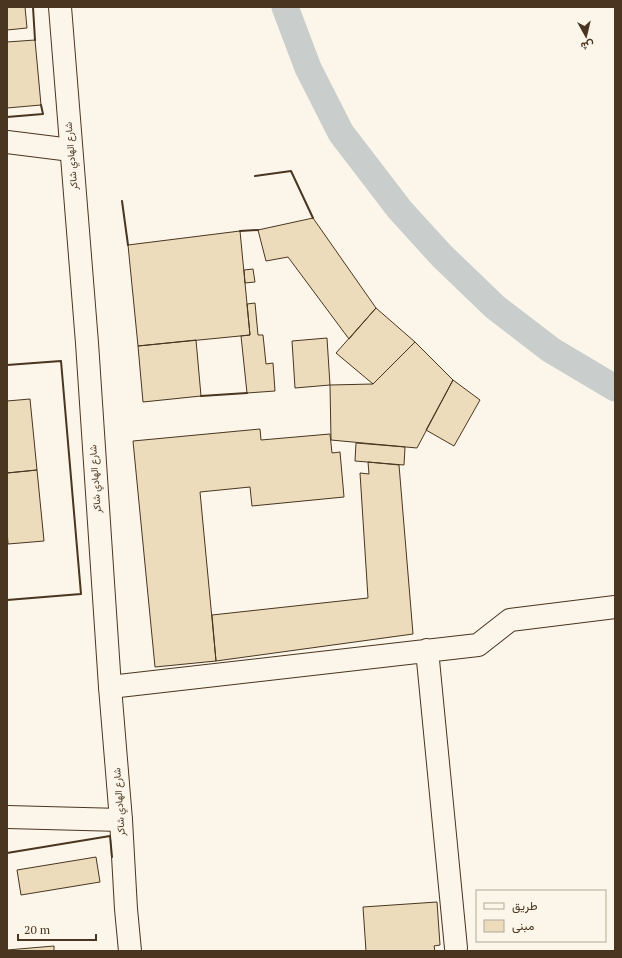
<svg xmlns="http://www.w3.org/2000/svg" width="622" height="958" font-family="'PT Serif',Vazirmatn,serif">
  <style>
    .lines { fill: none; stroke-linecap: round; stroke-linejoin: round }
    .canal { stroke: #c9cecd; stroke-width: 27 }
    .building { fill: #ecdcbc; stroke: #4a3520 }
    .minor-casing { stroke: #4a3520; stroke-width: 24 }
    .tertiary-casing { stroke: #4a3520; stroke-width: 24 }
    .minor { stroke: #fbf6e9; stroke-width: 22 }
    .tertiary { stroke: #fbf6e9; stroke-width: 22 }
    .wall { stroke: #4a3520; stroke-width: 2 }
    .labels { text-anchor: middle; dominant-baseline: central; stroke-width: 3; stroke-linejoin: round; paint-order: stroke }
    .street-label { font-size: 10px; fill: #4a3520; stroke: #fbf6e9 }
  </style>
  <rect width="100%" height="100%" fill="#fbf6e9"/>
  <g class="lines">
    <!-- canal -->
    <path class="canal" d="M285,7l23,61 33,65 59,77 42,46 53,51 56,43 64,38"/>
  </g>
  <!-- building -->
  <path class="building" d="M7,7h18l2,21 -20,2z
    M35,40l6,65 -34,3v-66z
    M313,218l63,90 -27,31 -61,-82 -22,4 -8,-31z
    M240,231l10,104 -112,11 -10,-101z
    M253,269l2,13 -10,1 -1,-13z
    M255,303l3,32h5l3,29 7,-1 2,28 -28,2 -6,-57 9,-1 -3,-31z
    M376,308l39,34 -42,42 -37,-31z
    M327,338l3,47 -35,3 -3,-47z
    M196,340l5,56 -58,6 -5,-56z
    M415,342l38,38 -36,68 -86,-8 -1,-55 43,-1z
    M453,380l27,20 -26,46 -28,-16z
    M30,399l7,71 -30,3v-72z
    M260,429l1,11 69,-6 2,19 8,-1 4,45 -92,9 -2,-19 -50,5 16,169 -61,6 -22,-226z
    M356,443l49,4 -1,18 -49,-4z
    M368,462l31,3 14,169 -197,27 -4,-46 156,-17 -8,-125 9,1z
    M37,470l7,71 -36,3 -1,-14v-57z
    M96,857l4,25 -79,13 -4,-25z
    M437,902l3,43 -6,1 1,5h-69l-3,-44z
    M54,946v5h-47v-1z"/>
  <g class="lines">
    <!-- minor casing -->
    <g class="minor-casing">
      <path id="minor" d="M7,142l64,8
        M427,650l29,298
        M110,687l368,-42 32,-25 105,-13
        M7,817l114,3"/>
    </g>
    <!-- tertiary casing -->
    <g class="tertiary-casing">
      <path id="tertiary" d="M60,7l27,336 23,344 11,133 5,89 4,42"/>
    </g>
    <!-- minor -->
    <use href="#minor" class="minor"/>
    <!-- tertiary -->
    <use href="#tertiary" class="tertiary"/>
    <!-- wall -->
    <path class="wall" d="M33,7l2,33
      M7,117l36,-3 -2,-9
      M255,176l36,-5 22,47
      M122,201l6,44
      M240,231l18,-1
      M7,365l54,-4 20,233 -74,6
      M201,396l46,-3
      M7,853l103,-17 2,21"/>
  </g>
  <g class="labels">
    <!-- street labels -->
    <g class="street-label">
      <text transform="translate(71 156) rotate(-95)">شارع الهادي شاكر</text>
      <text transform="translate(95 479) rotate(-94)">شارع الهادي شاكر</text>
      <text transform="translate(119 802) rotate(-94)">شارع الهادي شاكر</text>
    </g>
  </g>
  <!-- border -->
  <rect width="622" height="958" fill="none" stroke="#4a3520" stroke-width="16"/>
  <!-- legend -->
  <rect x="476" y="890" width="130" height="52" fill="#fbf6e9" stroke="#b4a999"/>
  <rect x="484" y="903" width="20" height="6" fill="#fbf6e9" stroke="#b4a999"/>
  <text x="512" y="910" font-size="12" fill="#4a3520">طريق</text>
  <rect x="484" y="920" width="20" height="12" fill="#ecdcbc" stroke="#b4a999"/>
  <text x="512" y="930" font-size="12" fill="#4a3520">مبنى</text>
  <!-- north arrow -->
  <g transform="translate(586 36) rotate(172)" stroke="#fbf6e9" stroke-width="3" paint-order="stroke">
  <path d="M0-3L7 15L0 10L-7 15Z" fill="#4a3520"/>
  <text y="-6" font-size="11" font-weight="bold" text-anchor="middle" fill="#4a3520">ش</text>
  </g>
  <!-- scale -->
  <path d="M18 934v6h78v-6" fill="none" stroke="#4a3520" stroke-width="2"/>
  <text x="24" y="934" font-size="12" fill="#4a3520" stroke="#fbf6e9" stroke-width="3" paint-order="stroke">20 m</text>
</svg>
